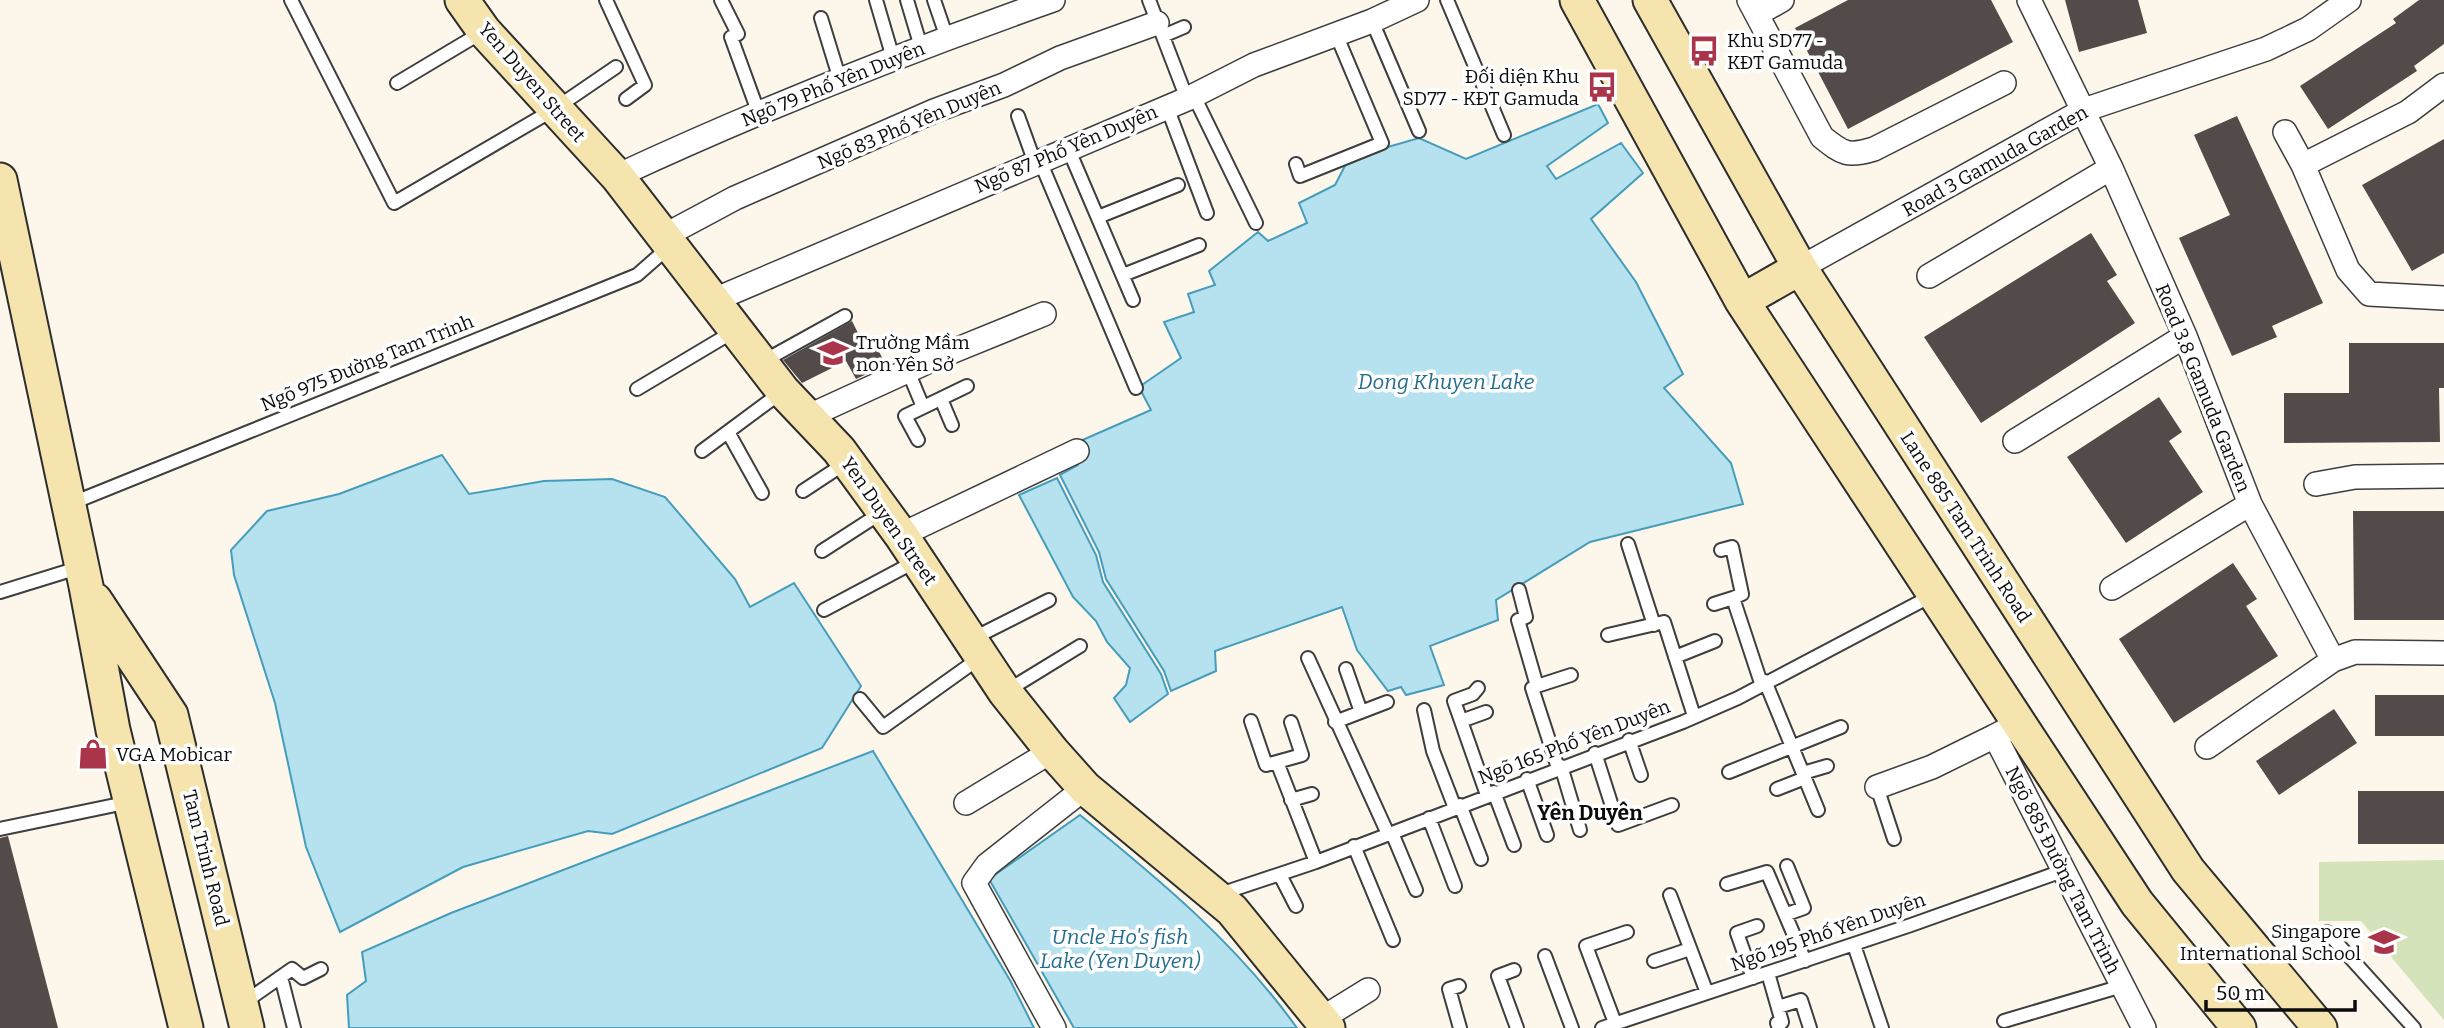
<svg xmlns="http://www.w3.org/2000/svg" width="2444" height="1028" font-family="Bitter,serif">
  <style>
    .green { fill: #d4e3b9 }
    .water { fill: #b6e1ee; stroke: #459dbc; stroke-width: 2 }
    .building { fill: #524b49 }
    .lines { fill: none; stroke-linecap: round; stroke-linejoin: round }
    .lane-casing { stroke: #3e3e3e; stroke-width: 16 }
    .street-casing { stroke: #3e3e3e; stroke-width: 26 }
    .secondary-casing { stroke: #2d2d2d; stroke-width: 37 }
    .lane { stroke: #fff; stroke-width: 12 }
    .street { stroke: #fff; stroke-width: 23 }
    .secondary { stroke: #f5e4ae; stroke-width: 33 }
    .labels { text-anchor: middle; dominant-baseline: central; stroke-width: 7; stroke-linejoin: round; paint-order: stroke }
    .poi-label { font-size: 19px; fill: #0b0b0b; stroke: #fff; text-anchor: start }
    .street-label { font-size: 19px; fill: #0b0b0b; stroke: #fff }
    .water-label { font-size: 21px; font-style: italic; fill: #246d8d; stroke: #fff }
    .neighbourhood-label { font-size: 21px; font-weight: bold; fill: #0b0b0b; stroke: #fff }
  </style>
  <rect width="100%" height="100%" fill="#fdf7eb"/>
  <!-- green -->
  <path class="green" d="M2444,860v160l-83,-99h-42v-59z"/>
  <!-- water -->
  <path class="water" d="M1598,104l10,19 -61,43 9,13 65,-36 22,30 -52,46 45,63 47,92 -19,14 67,75 12,41 -153,38 -94,58 2,20 -68,26 14,39 -38,10 -5,-8 -13,4 -31,-41 -15,-43 -127,44 1,20 -45,20 -7,-20 -58,-92 -7,-27 -39,-77 18,-10v-23l73,-32 -12,-23 42,-29 -17,-36 30,-10 -6,-18 27,-9 -6,-14 49,-39 10,9 39,-18 -8,-20 36,-18 14,-27 70,-20 47,21z
    M442,455l27,39 75,-13 68,-2 53,18 70,82 15,28 44,-24 67,103 -39,62 -210,86 -24,-3 -125,36 -123,65 -34,-85 -31,-144 -41,-128 -3,-25 36,-39 72,-17z
    M1057,478l39,77 7,27 58,92 7,20 -38,28 -16,-24 12,-13 4,-17 -23,-26 -11,-21 -23,-24 -54,-102z
    M873,751l138,231 23,46h-685l-2,-33 19,-14 -4,-29 89,-39z
    M1080,815c81,66 156,128 217,213h-223l-85,-149z"/>
  <!-- building -->
  <path class="building" d="M1848,0h143l22,42 -165,87 -53,-101z
    M2065,0h73l9,33 -68,19z
    M2419,0h25v44l-30,22 3,5 -89,58 -28,-43 96,-63 -3,-4z
    M2237,116l86,187 -51,23 5,11 -45,19 -53,-118 51,-23 -36,-80z
    M2444,139v114l-32,18 -50,-86z
    M2091,233l26,42 -10,6 28,42 -154,100 -57,-86z
    M852,321l14,28 9,-5 11,21 -30,14 -10,-18 -44,22 -19,-23z
    M2349,343h95v45h-5l1,54 -156,1v-50h65z
    M2159,397l23,35 -13,9 34,51 -77,51 -59,-86z
    M2353,511h91v109h-90z
    M2233,563l24,36 -11,7 32,50 -104,67 -55,-84z
    M2375,695h69v41h-69z
    M2334,709l23,34 -78,52 -23,-34z
    M2358,791h86v53h-86z
    M8,836l50,192h-58v-190z"/>
  <g class="lines">
    <!-- lane casing -->
    <g class="lane-casing">
      <path id="lane" d="M291,0l103,203 159,-93 63,-43
        M606,0l39,85 -19,14
        M721,0l17,34 -7,3 28,77
        M876,0l17,58
        M907,0l14,47
        M934,0l13,38
        M1149,0l38,99
        M1447,0l57,135
        M821,18l19,62
        M1372,21l47,110
        M1163,36l21,-9
        M397,83l87,-52
        M1193,94l63,129
        M1167,107l40,106
        M1018,116l17,47
        M1068,148l65,152
        M1040,161l96,227
        M1296,164l4,12 82,-33 -46,-109
        M1098,217l80,-32
        M1123,275l76,-30
        M762,362l83,-46
        M908,371l15,36
        M637,389l99,-59
        M941,399l11,26
        M728,432l34,61
        M918,440l-13,-24 62,-30
        M702,451l81,-60
        M803,491l44,-29
        M70,504l567,-229 32,-28
        M1628,544l26,81
        M1721,550l11,-3 10,47 -9,4 28,85
        M822,551l62,-40
        M1519,590l7,27 -8,3 19,66 -5,2 26,80
        M0,592l81,-25
        M1714,604l19,-6
        M824,610l94,-50
        M1608,635l56,-13 30,94
        M972,639l77,-39
        M1675,657l40,-16
        M1308,658l80,176
        M1346,669l15,43
        M1765,681l53,129
        M1537,686l34,-11
        M1478,688l-5,6 -19,7 33,94
        M1005,692l75,-46
        M860,699l23,28 98,-70
        M1424,710l9,41 22,57
        M1251,721l15,44 36,-10 -11,-33
        M1461,721l25,-9
        M1335,722l52,-20
        M1629,740l12,35
        M1595,753l23,72 54,-20
        M1277,762l39,100
        M1561,766l19,64
        M1729,772l112,-45
        M1803,773l24,-7
        M1527,779l20,56
        M1877,787l17,52
        M1777,789l28,-11
        M1494,792l20,53
        M1291,800l21,-6
        M1460,805l21,54
        M1429,818l26,68
        M0,829l130,-27
        M1392,833l24,57
        M1354,846l39,94
        M1280,875l16,31
        M1727,884l40,-12 38,89
        M1220,894l96,-32 367,-140 55,-24 195,-103
        M1670,895l37,98
        M1787,914l17,-6 -17,-42
        M2327,932l87,96
        M1854,945l28,83
        M1545,956l27,72
        M1654,961l36,-12
        M1514,970l-16,6 19,52
        M1768,973l14,49 -5,1 2,5
        M281,977l13,51
        M1753,978l-16,-45 20,-7
        M1459,986l-10,3 11,39
        M242,1004l50,-35 11,9 18,-9
        M1778,1007l23,-7 9,28
        M2004,1021l118,-35
        M1615,1023l-29,-77 41,-14
        M1602,1028l309,-103 154,-55"/>
    </g>
    <!-- street casing -->
    <g class="street-casing">
      <path id="street" d="M1749,0l73,137c21,17 26,20 52,12l130,-66
        M2029,0l82,168 74,168 65,168 83,156
        M1757,14l25,-14
        M2285,132l18,33 45,105 21,24 75,4
        M2303,165l105,-53 36,-27
        M617,176c142,-66 288,-124 436,-176
        M664,236l71,-38 199,-87 70,-26 56,-27 97,-35
        M1800,268l284,-158 182,-61 42,-20 41,-29
        M1929,276l182,-108
        M714,300l473,-201 67,-34 118,-44 45,-21
        M809,416l127,-58 108,-44
        M2015,441l170,-105
        M2316,484l39,-7 89,-1
        M901,535l176,-84
        M2112,588l138,-84
        M2018,724l-23,12 149,292
        M2207,747l126,-87 22,-8 89,1
        M1877,787l55,-20 63,-31
        M966,803l86,-52
        M1321,1019l47,-29
        M1054,1028l-80,-145 13,-18 98,-77"/>
    </g>
    <!-- secondary casing -->
    <g class="secondary-casing">
      <path id="secondary" d="M462,0l22,31 133,145 166,215 56,59 62,85 104,157 47,59 33,37 147,122 96,118
        M1577,0l165,301 395,602 102,125
        M1650,0l150,268 388,602 132,158
        M0,180l86,406 27,144 73,298
        M1742,301l58,-33
        M95,600l76,115 76,313"/>
    </g>
    <!-- lane -->
    <use href="#lane" class="lane"/>
    <!-- street -->
    <use href="#street" class="street"/>
    <!-- secondary -->
    <use href="#secondary" class="secondary"/>
  </g>
  <!-- icons -->
  <defs>
    <g id="bus-bare" transform="scale(2.415)"><path d="M-5-6H5V4H4V6H2V4H-2V6H-4V4H-5ZM-3.5-4V0h7V-4ZM-3.5 1.2v1.5H-2V1.2ZM2 1.2v1.5H3.5V1.2Z" fill="#aa344a" stroke="#fff" stroke-width="2.5" paint-order="stroke"/></g>
    <g id="school-bare" transform="scale(2.415)"><path d="M0-5L7-2L0 1L-7-2ZM-4 1L0 2.5L4 1V4Q0 6-4 4Z" fill="#aa344a" stroke="#fff" stroke-width="2.5" paint-order="stroke"/></g>
    <g id="shop-bare" transform="scale(2.415)"><path d="M-5-2.5h2.3a2.7 3.5 0 0 1 5.4 0H5L5.5 6h-11ZM-1.5-2.5h3a1.5 2.3 0 0 0-3 0Z" fill="#aa344a" stroke="#fff" stroke-width="2.5" paint-order="stroke"/></g>
  </defs>
  <g fill-rule="evenodd">
    <use href="#bus-bare" x="1704" y="51"/>
    <use href="#bus-bare" x="1602" y="87"/>
    <use href="#school-bare" x="833" y="353"/>
    <use href="#shop-bare" x="93" y="754"/>
    <use href="#school-bare" x="2384" y="942"/>
  </g>
  <g class="labels">
    <!-- poi labels -->
    <g class="poi-label">
      <text x="1727" y="40">Khu SD77 -<tspan x="1727" dy="22">KĐT Gamuda</tspan></text>
      <text x="1579" y="76" text-anchor="end">Đối diện Khu<tspan x="1579" dy="22">SD77 - KĐT Gamuda</tspan></text>
      <text x="856" y="342">Trường Mầm<tspan x="856" dy="22">non Yên Sở</tspan></text>
      <text x="116" y="754">VGA Mobicar</text>
      <text x="2361" y="931" text-anchor="end">Singapore<tspan x="2361" dy="22">International School</tspan></text>
    </g>
    <!-- street labels -->
    <g class="street-label">
      <text transform="translate(532 82) rotate(49)">Yen Duyen Street</text>
      <text transform="translate(833 84) rotate(-22)">Ngõ 79 Phố Yên Duyên</text>
      <text transform="translate(909 125) rotate(-23)">Ngõ 83 Phố Yên Duyên</text>
      <text transform="translate(1066 149) rotate(-23)">Ngõ 87 Phố Yên Duyên</text>
      <text transform="translate(1995 161) rotate(-29)">Road 3 Gamuda Garden</text>
      <text transform="translate(367 363) rotate(-22)">Ngõ 975 Đường Tam Trinh</text>
      <text transform="translate(2203 388) rotate(68)">Road 3.8 Gamuda Garden</text>
      <text transform="translate(889 521) rotate(55)">Yen Duyen Street</text>
      <text transform="translate(1966 527) rotate(57)">Lane 885 Tam Trinh Road</text>
      <text transform="translate(1574 742) rotate(-21)">Ngõ 165 Phố Yên Duyên</text>
      <text transform="translate(206 858) rotate(76)">Tam Trinh Road</text>
      <text transform="translate(2063 870) rotate(63)">Ngõ 885 Đường Tam Trinh</text>
      <text transform="translate(1828 932) rotate(-19)">Ngõ 195 Phố Yên Duyên</text>
    </g>
    <!-- water labels -->
    <g class="water-label">
      <text x="1446" y="382">Dong Khuyen Lake</text>
      <text x="1120" y="937">Uncle Ho's fish<tspan x="1120" dy="24">Lake (Yen Duyen)</tspan></text>
    </g>
    <!-- neighbourhood labels -->
    <g class="neighbourhood-label">
      <text x="1590" y="813">Yên Duyên</text>
    </g>
  </g>
  <!-- scale -->
  <path d="M2206 1000v10h149v-10" fill="none" stroke="#0b0b0b" stroke-width="3.5"/>
  <text x="2216" y="1000" font-size="21" fill="#0b0b0b" stroke="#ffffff" stroke-width="5" paint-order="stroke">50 m</text>
</svg>
